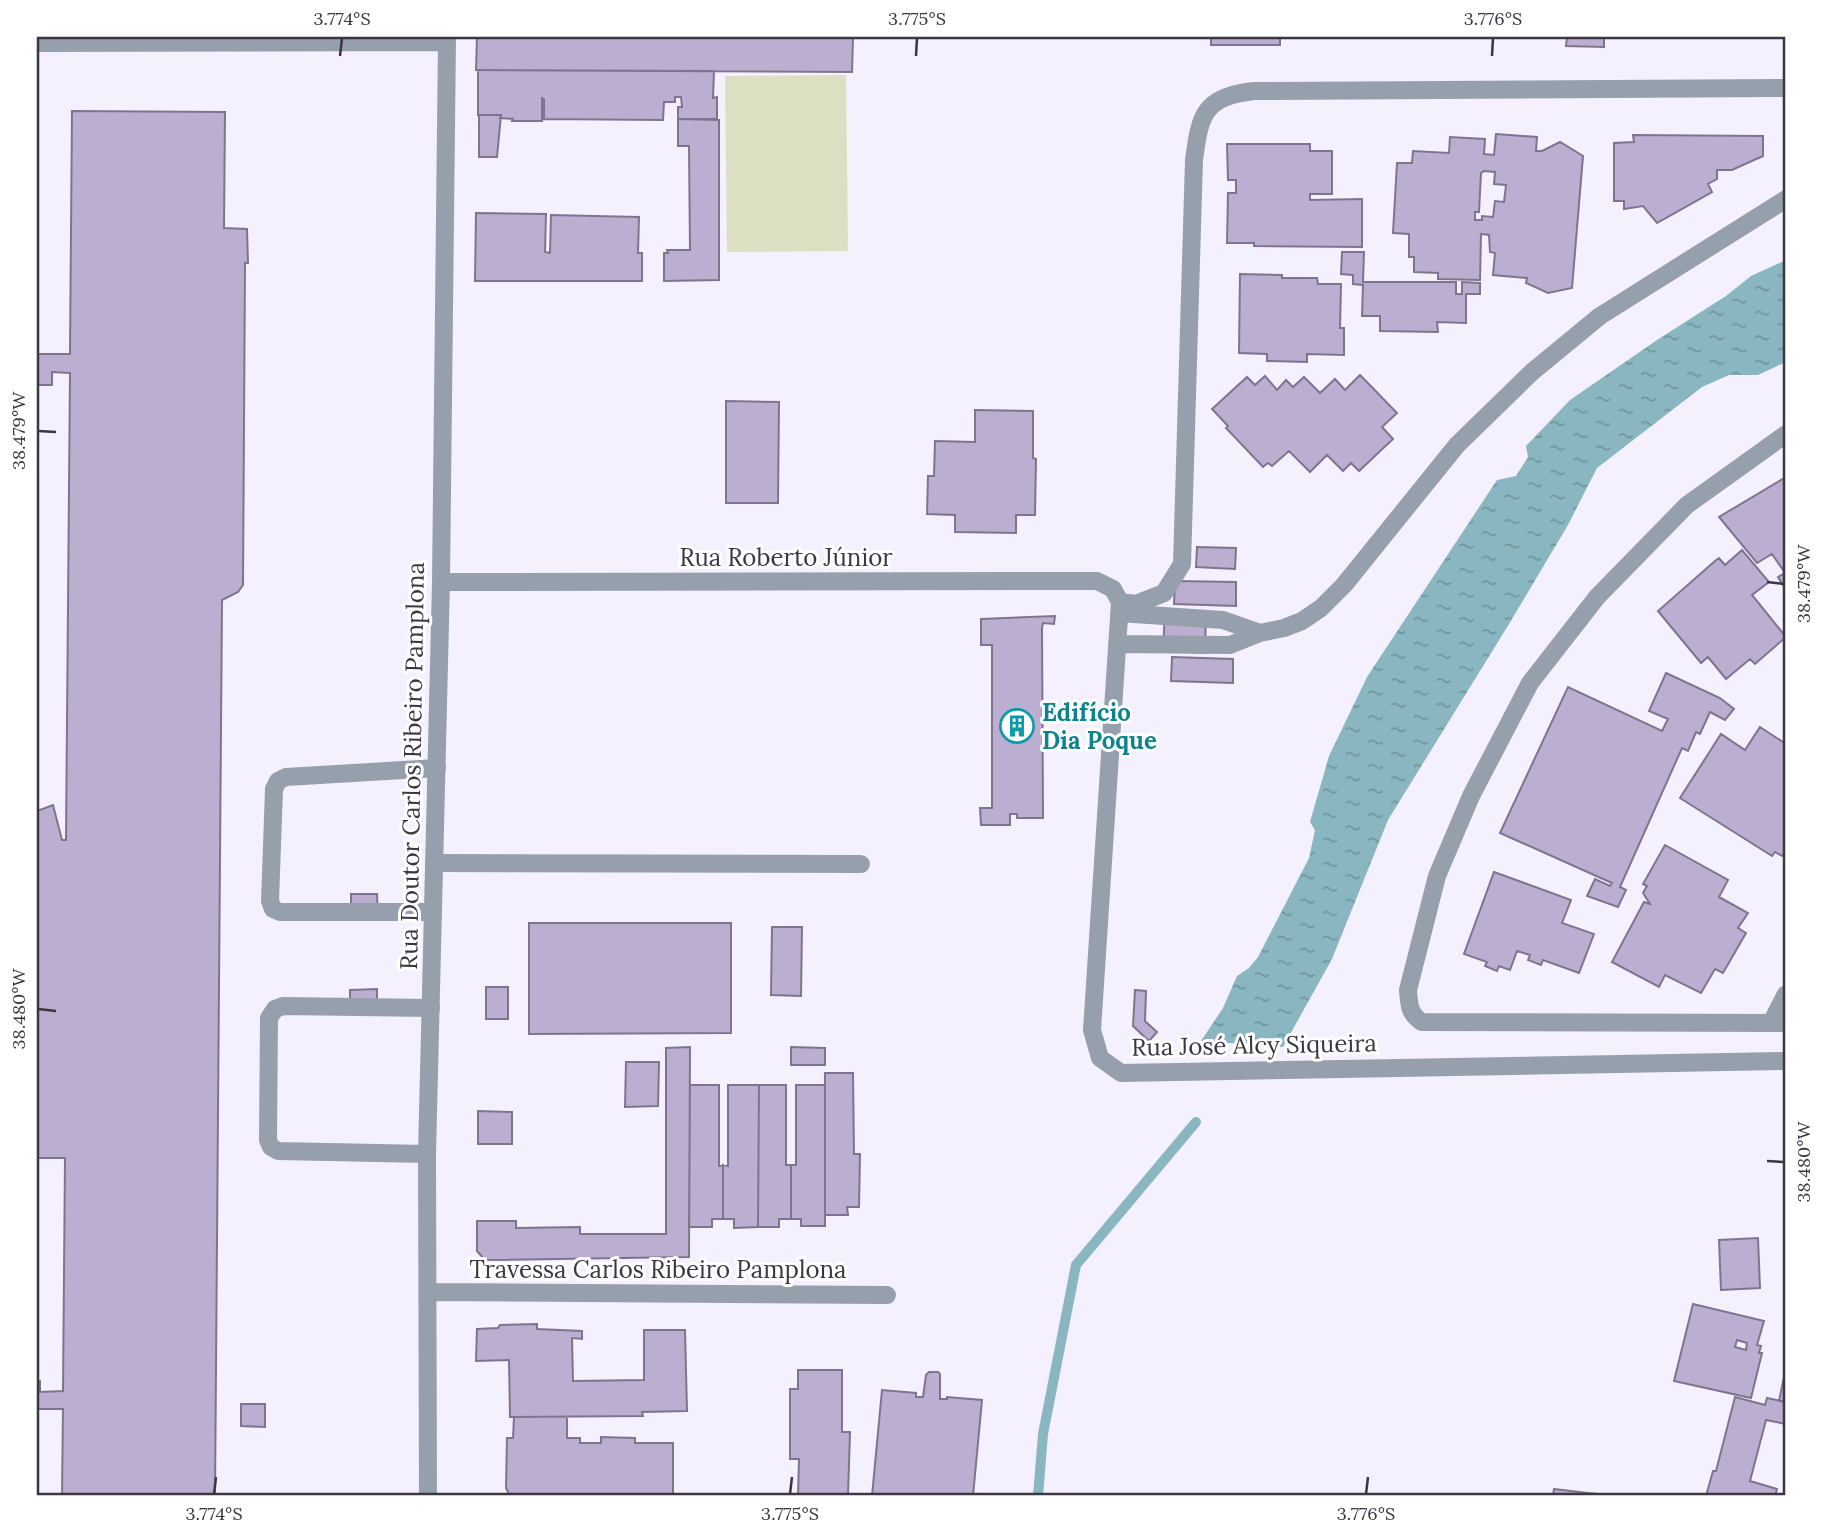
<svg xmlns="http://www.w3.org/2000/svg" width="1823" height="1533" font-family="Lora,serif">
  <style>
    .pitch { fill: #dce0c2 }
    .water { fill: url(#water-ripples) }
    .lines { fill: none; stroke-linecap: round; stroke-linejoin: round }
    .stream { stroke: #89b6c0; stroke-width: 10 }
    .building { fill: #bcaed0; stroke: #7f7490; stroke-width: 2; fill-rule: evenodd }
    .lane { stroke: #96a0ad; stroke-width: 18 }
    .street { stroke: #96a0ad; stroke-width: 18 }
    .ticks { fill: none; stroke: #3b3643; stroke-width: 2.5 }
    .labels { text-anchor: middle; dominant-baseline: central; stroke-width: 6; stroke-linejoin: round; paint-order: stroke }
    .street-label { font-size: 24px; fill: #3b3643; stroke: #fff }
    .culture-label { font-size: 24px; font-weight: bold; fill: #0d838f; stroke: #fff; text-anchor: start }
    .neatline { fill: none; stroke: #3b3643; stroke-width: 2.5 }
    .ticks-label { font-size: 18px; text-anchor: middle; fill: #3b3643 }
  </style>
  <defs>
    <pattern id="water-ripples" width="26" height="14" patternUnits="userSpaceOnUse" patternTransform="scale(1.75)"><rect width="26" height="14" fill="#89b6c0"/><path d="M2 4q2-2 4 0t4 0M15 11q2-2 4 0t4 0" fill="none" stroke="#71959e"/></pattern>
  </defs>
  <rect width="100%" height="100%" fill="#f5f0fd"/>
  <!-- pitch -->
  <path class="pitch" d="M846,75l2,176 -121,1 -2,-176z"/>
  <!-- water -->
  <path class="water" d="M1786,260v102l-28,13h-29l-27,12 -105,81 -29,57 -59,99 -121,196 -56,139 -49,88 -82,-6 22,-33 14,-32 12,-8 9,-11 51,-99 6,-28 -5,-8 19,-66 38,-79 130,-197 19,-4 12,-19 -2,-11 44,-46 90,-62 66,-42 25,-20z"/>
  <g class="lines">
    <!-- stream -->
    <path class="stream" d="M1038,1496l5,-62 33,-169 120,-143"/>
  </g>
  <!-- building -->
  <path class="building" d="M477,37h376l-1,35 -376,-2z
    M1211,37h69v8h-69z
    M1567,37h37v10l-38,-1z
    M478,70l236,1 -1,27 4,-1v22h-39v-12h4l-1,-10h-6v5h-11l-1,18 -119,-1v-20l-2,-1v23h-30l1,-2 -13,-1 1,-3h-23z
    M72,111l153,1 -1,116 23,1 1,34h-3l-2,322 -5,7 -16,8 -7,896h-153l1,-87h-26v-28h3v11l23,-1 2,-233h-28v-347l16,-6 9,35h4l4,-467 -18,-1v13h-15v-31h33z
    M479,115h22l-4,42h-18z
    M678,119l41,1v160l-55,1v-28h4l-1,-3h23l-1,-104h-11z
    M1496,134l41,3 -1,14h6l18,-9 23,14 -11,132 -24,5 -22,-10 1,-5 -34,-3 2,-22 -5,-1 -1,-17 -8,-1 -1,46 -42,-1v-6l-24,-1v-15h-5v-23l-16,-1 4,-70h15l1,-12 36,2 1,-16 35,2 -1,15 10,1zM1484,171l11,1 -1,12 12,1 -2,17 -9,-1 -2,16 -11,-1v4h-7v-8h4l2,-39z
    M1633,135l130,1v20l-31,14h-15v9l-9,5 4,8 -55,31 -14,-17 -19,3v-8h-10v-58l20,-1z
    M1227,144h83v7h22v43h-22v6l52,-1v48l-108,-1v-3h-27l1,-50h8v-13h-8z
    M476,213l70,1 -1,38 5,1 1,-38 88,2 -1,36h4v28h-167z
    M1342,252h22l-1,30h93v12h6v-12l18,1v11h-14v29l-29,-1 1,10 -58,-1v-15h-18l1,-31 -10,-1v-9l-12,-1z
    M1240,274l42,1v3h35l1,6h23l-1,44h4v27l-37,-1v8l-40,-1v-7l-28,-1z
    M1360,375l37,38 -15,14 11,12 -34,32 -8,-8 -8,8 -16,-16 -17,17 -21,-21 -17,15 -4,-3 -5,4 -37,-39 2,-2 -16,-17 35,-32 8,8 10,-9 12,14 9,-10 7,7 11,-10 16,16 15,-14 10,11z
    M726,401l53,1 -1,101h-52z
    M975,410l58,1v47l3,1 -1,56h-19v18l-61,-1v-17l-28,-1 1,-38h6l1,-35 40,1z
    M1786,477v113l-8,-13 7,-4 -13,-19 -15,9 -38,-46z
    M1197,547l39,1 -1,21 -39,-2z
    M1742,550l27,32 -17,13 34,42 -31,27 -5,-5 -24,20 -18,-22 -7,6 -43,-52 57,-50 4,-3 6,7z
    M1175,581l61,1v24l-62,-2z
    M1165,610l41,2 -1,41 -42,-2z
    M1055,616l-1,8 -11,-1 -1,5 1,190h-26v-4h-7v11h-29l-1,-17h12v-163h-11v-26z
    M1172,657l61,2v24l-62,-2z
    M1666,673l54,25 14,11 -9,11 -15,-8 -10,22 -4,-2 -8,19 -6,-3 -62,139 6,3 -8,17 -31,-11 8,-17 15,7 2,-3 -112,-50 68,-146 94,44 6,-12 -19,-8z
    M1760,727l26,17v106l-4,6 -7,-4 -3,4 -92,-58 41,-64 24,16z
    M1665,845l63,35 -9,17 29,16 -10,15 8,5 -23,40 -8,-4 -14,24 -36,-18 -6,12 -47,-25 32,-60 6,2 -7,-11 4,-7 -4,-2z
    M1494,872l77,28 -9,23 32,11 -15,39 -36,-13 -2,5 -13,-5 2,-5 -13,-4 -7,19 -11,-4 -2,5 -12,-5 2,-4 -23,-8z
    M351,894h26l1,24 -27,1z
    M529,923h202v110l-202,1z
    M772,927h30l-1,69 -30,-1z
    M486,987h22v32h-22z
    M377,989v25h-27v-24z
    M1135,990l11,1 -1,30 12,11 -8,9 -16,-15z
    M690,1047l-1,210 -204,3 -8,-9v-30h39v7l64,-1v7h86v-186z
    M791,1047l34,1v17h-34z
    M626,1062h33l-1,44 -33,1z
    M825,1073h28l1,81h6l-1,53h-12l1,8h-23z
    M690,1085h29v81l4,-1v54h-11v8h-23z
    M728,1085h31l-1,142 -24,1v-9h-11v-54l5,1z
    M759,1085h27v80h5v54h-12v8h-21z
    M796,1085h29v141h-24v-7h-10v-54h5z
    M478,1111l34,1v32h-34z
    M1758,1238l2,50 -39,2 -2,-50z
    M1693,1304l71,17 -7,24 4,1 -2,7h3l-11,45 -77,-17zM1737,1340l10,3 -1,7 -11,-3z
    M537,1324v5l45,2v8l-10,-1 1,43 71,-1v-50h41l2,81 -45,1 1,4 -133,1 -1,-57 -33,1 1,-32 21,-1 2,-3z
    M1786,1367v35l-7,-1z
    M798,1370h44v62h8l-2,64h-50l1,-37h-9v-70h8z
    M929,1372h9l2,2v25h7v-2l35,3 -9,96h-101l10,-106 34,3v4h7l3,-22z
    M1735,1397l30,8 2,-7 19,4v22l-20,-4 -16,61 27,8 -2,7h-69l7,-25h3z
    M241,1404h24v23l-24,-1z
    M514,1417h53v21h13v5h21v-6l34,1v5h38v53h-163l-4,-8 1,-50h6z
    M1554,1489l34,4 30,3h-65z"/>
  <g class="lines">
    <!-- lane -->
    <path class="lane" d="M434,863l427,1
      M433,912h-153l-7,-3 -3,-8 4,-112 4,-8 8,-4 151,-9
      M427,1154l-149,-3 -7,-4 -3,-7 1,-122 6,-9 8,-3 148,2"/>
    <!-- street -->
    <path class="street" d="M37,43l410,-1
      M1786,434l-99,71 -90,92 -67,86 -59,113 -34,80 -29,114c1,14 1,24 14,32l364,1
      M441,582l656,-1 16,8 7,13
      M1120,602l-28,428 8,28 21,15 665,-12
      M1120,602l16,2 28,-11 18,-29 12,-404c6,-45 9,-63 60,-69l532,-3
      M1119,613l104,7 37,13
      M1117,644l113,1 30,-12 24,-5 18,-7 19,-13 23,-23 113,-140 75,-73 68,-56 186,-117
      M1771,1023l15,-29
      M429,1292l458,3
      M428,1496l-1,-342 14,-572 6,-545"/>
  </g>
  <!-- ticks -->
  <path class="ticks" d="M340,56l2,-18M916,56l1,-18M1492,56l1,-18M38,431l18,1M1767,582l17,2M38,1009l18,2M1767,1161l17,1M214,1494l2,-17M790,1494l2,-17M1366,1494l2,-17"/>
  <!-- icons -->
  <defs>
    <g id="building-ring" transform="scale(1.75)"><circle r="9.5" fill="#fff" stroke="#0f9aa8" stroke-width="1.5"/><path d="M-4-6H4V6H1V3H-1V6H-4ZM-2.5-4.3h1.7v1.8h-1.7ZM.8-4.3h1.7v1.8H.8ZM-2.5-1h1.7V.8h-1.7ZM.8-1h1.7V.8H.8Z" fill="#0f9aa8"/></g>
  </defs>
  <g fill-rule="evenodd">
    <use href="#building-ring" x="1017" y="726"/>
  </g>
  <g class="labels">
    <!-- street labels -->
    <g class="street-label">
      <text x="786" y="557">Rua Roberto Júnior</text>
      <text transform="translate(412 766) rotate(-89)">Rua Doutor Carlos Ribeiro Pamplona</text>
      <text transform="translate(1254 1045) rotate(-1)">Rua José Alcy Siqueira</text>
      <text x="658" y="1269">Travessa Carlos Ribeiro Pamplona</text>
    </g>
    <!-- culture labels -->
    <g class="culture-label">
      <text x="1042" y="712">Edifício<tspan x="1042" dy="28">Dia Poque</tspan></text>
    </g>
  </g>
  <!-- border -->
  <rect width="1823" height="1533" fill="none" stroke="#ffffff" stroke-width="77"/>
  <rect x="38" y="38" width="1746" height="1456" class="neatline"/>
  <g class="ticks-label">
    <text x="342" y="25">3.774°S</text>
    <text x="917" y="25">3.775°S</text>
    <text x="1493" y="25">3.776°S</text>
    <text transform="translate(19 431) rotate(-90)" y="6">38.479°W</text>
    <text transform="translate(1804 584) rotate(-90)" y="6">38.479°W</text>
    <text transform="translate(19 1009) rotate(-90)" y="6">38.480°W</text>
    <text transform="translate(1804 1162) rotate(-90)" y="6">38.480°W</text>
    <text x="214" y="1520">3.774°S</text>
    <text x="790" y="1520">3.775°S</text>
    <text x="1366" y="1520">3.776°S</text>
  </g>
</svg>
